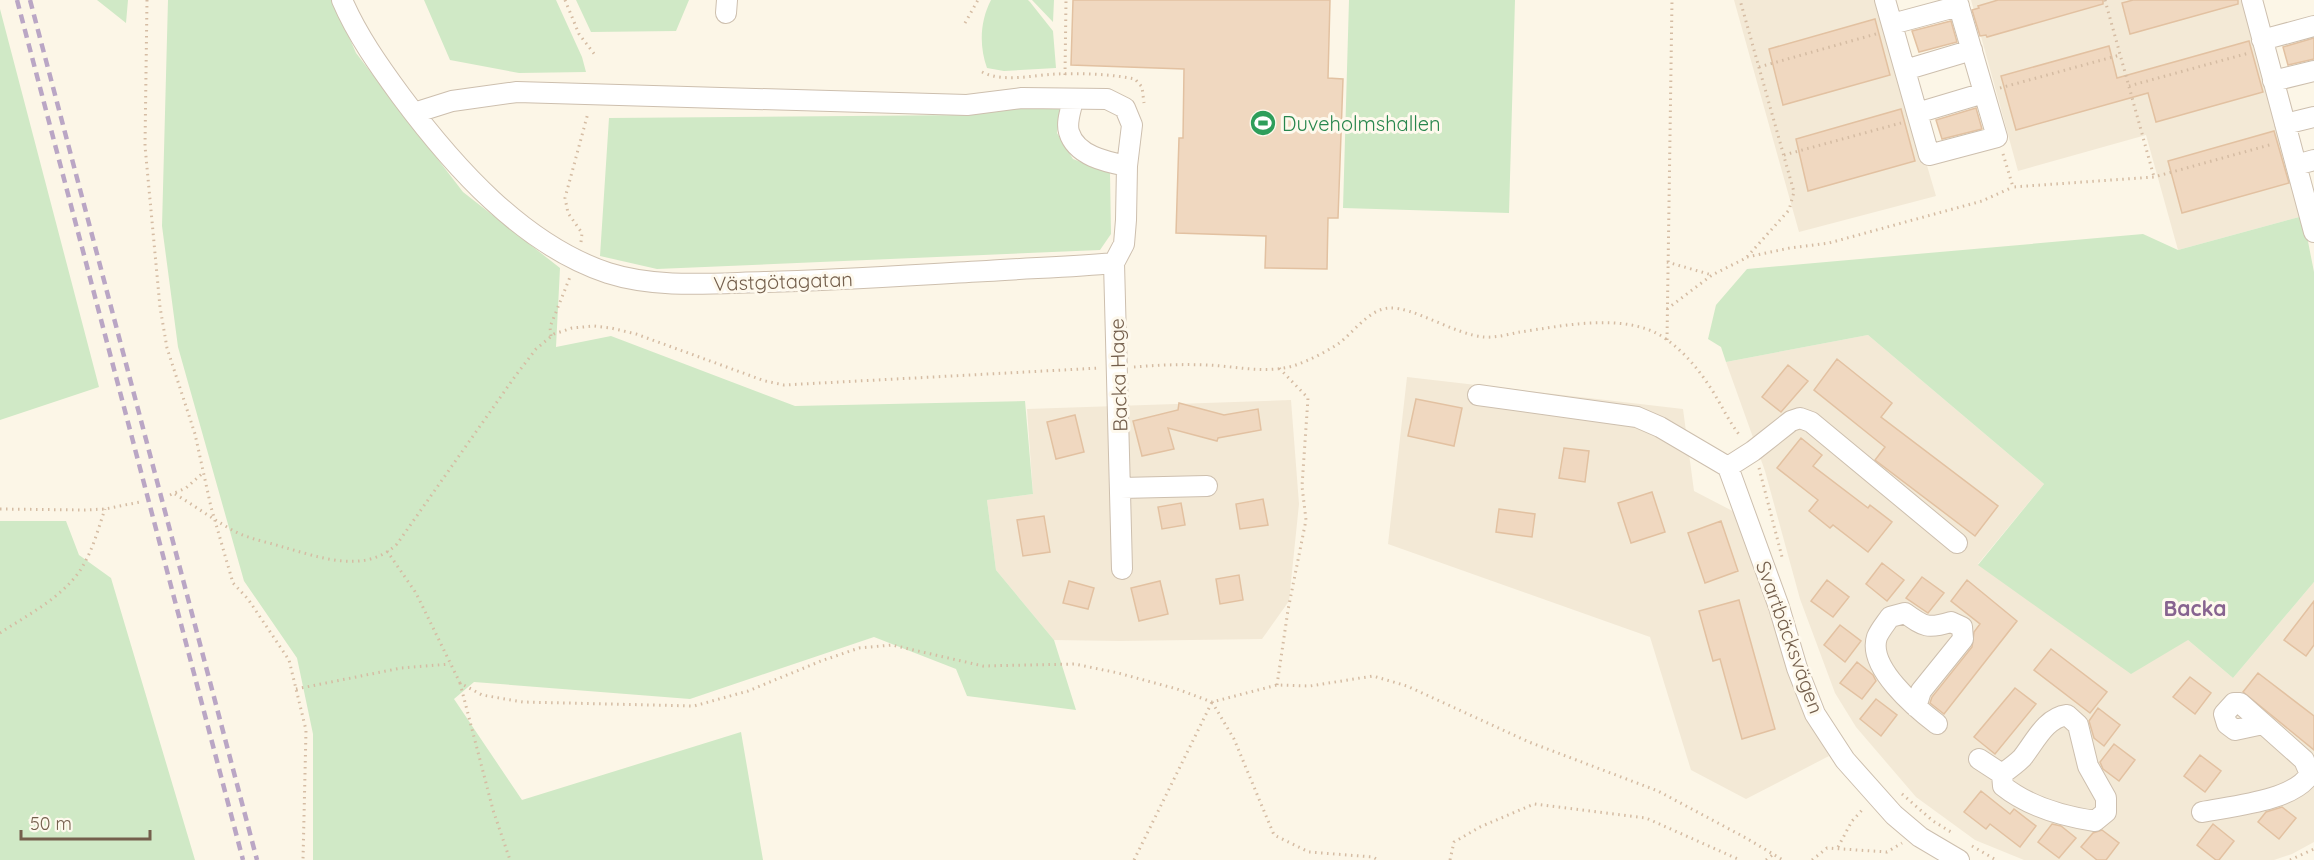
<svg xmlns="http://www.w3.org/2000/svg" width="2314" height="860" font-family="Quicksand,sans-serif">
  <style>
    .residential { fill: #f3e9d6 }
    .green { fill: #d0e9c6 }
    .building { fill: #f0d8c0; stroke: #e2c1a1; stroke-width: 1.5 }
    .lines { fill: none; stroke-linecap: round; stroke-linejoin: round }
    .minor-casing { stroke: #cdbfae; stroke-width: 22 }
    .path { stroke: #d5bca3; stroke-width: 3; stroke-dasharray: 1.5 4.5; stroke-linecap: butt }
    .minor { stroke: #fff; stroke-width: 20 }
    .rail { stroke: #baa6c5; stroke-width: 4.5; stroke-dasharray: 9 6; stroke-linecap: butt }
    .labels { text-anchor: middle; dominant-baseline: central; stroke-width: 6; stroke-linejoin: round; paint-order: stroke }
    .leisure-label { font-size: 20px; fill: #27864d; stroke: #fef9ed; text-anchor: start }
    .street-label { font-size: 20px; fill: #745f4c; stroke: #fef9ed }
    .neighbourhood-label { font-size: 21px; font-weight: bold; fill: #876490; stroke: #fef9ed }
  </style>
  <rect width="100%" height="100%" fill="#fcf6e7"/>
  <!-- residential -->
  <path class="residential" d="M1734,0h144l58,196 -137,36z
    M1971,0h273l59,216 -125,34 -32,-115 -128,36z
    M1868,335l176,149 -66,80 210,76 45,38 81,-96v260l-22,12 -18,6h-250l-49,-20 -59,-43 -60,-70 -21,-34 -35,-94 -35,-128 -39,-109z
    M1407,377l276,32 11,82 52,27 60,193 23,45 -83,43 -55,-29 -41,-133 -262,-93z
    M1291,400l8,104 -10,97 -27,38 -142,2 -66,-1 -58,-70 -9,-70 46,-6 -6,-85z"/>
  <!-- green -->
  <path class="green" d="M97,0h31l-2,23z
    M168,0h165l23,53 107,139 97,76 -4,79 55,-11 184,70 230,-5 8,93 -46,6 9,70 58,70 22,70 -109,-14 -11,-27 -82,-32 -184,62 -216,-17 -20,17 68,101 219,-68 22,128h-450v-126l-16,-76 -53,-77 -66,-234 -16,-121z
    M424,0h132l26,57 4,15 -67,1 -69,-13z
    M576,0h113l-13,31 -85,1z
    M991,0h37l2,2 23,29 3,37 -52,3 -17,-3c-8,-22 -7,-47 4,-68z
    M1032,0h22l-1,22z
    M1349,0h166l-6,213 -166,-5z
    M0,9l99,378 -99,33z
    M1061,107l-4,26 16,26 37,14 1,61 -11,16 -443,19 -57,-13 9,-138 359,-3 54,-7z
    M2303,216l11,56v310l-81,96 -45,-38 -57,34 -153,-109 66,-81 -176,-149 -142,27 -5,-15 -13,-8 8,-34 31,-36 396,-35 35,16z
    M66,521l13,34 32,23 84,282h-195v-339z"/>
  <!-- building -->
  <path class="building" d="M1073,0h257l-2,78 15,1 -5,139h-10l-1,51 -62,-1 1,-32 -90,-3 3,-95h4l1,-69 -113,-4z
    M1998,0h105v4l-116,33 -1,-2 -6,1 -8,-26 7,-2 -1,-2z
    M2133,0h105v4l-108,30 -8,-31z
    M1875,19l15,56 -107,30 -14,-56z
    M1951,21l6,21 -38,10 -7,-21z
    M2314,38v21l-26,6 -5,-18z
    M2249,41l14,51 -107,30 -8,-29 -132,37 -15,-54 108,-30 8,32z
    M1976,108l6,21 -40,10 -6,-19z
    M1901,109l14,52 -107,30 -12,-52z
    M2274,131l15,52 -107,30 -14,-52z
    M1837,359l55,44 -11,14 117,89 -23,30 -100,-76 10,-13 -71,-57z
    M1788,365l20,16 -27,31 -19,-15z
    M1416,399l46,9 -8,38 -46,-10z
    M1179,403l45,12 34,-6 3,21 -43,8 -1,3 -49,-13 6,21 -32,7 -9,-35 45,-11z
    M1075,415l9,37 -28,7 -9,-37z
    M1801,438l21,17 -9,11 55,42 2,-3 22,17 -24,30 -35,-27 -3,3 -21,-17 9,-11 -41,-32z
    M1564,448l25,3 -4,31 -26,-4z
    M1652,492l13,40 -34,11 -13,-40z
    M1263,499l5,26 -28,4 -4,-25z
    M1181,503l4,22 -23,4 -4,-22z
    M1499,509l36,5 -3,23 -36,-5z
    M1044,516l6,36 -27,4 -6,-36z
    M1721,521l17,50 -33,12 -17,-50z
    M1882,563l22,17 -17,21 -21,-17z
    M1239,575l4,25 -23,4 -4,-25z
    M1922,577l22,16 -16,20 -22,-15z
    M1827,580l22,17 -16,20 -22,-16z
    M1967,580l50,41 -73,93 -14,-11 2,-6 40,-50 2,-15 6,-8 -29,-23z
    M1069,581l25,7 -6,21 -25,-6z
    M1160,581l8,33 -29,7 -8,-33z
    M1739,600l36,129 -33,10 -22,-80 -7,2 -14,-50z
    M2314,601v44l-8,11 -22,-16z
    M1840,625l21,16 -16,21 -21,-17z
    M2051,649l56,43 -17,21 -56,-43z
    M1857,662l16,13 3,6 -14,18 -22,-16z
    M2258,673l56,43v34l-71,-58z
    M2190,677l21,16 -16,21 -22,-17z
    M2015,688l21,16 -41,50 -21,-17z
    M1876,699l21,16 -16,21 -21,-17z
    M2098,708l22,17 -16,21 -10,-8 -5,-17z
    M2114,744l21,16 -16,21 -16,-12 -3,-7z
    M2200,755l21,16 -16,21 -21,-16z
    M1981,791l29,23 4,-5 22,17 -16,21 -30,-23 -4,5 -22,-17z
    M2282,807l14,11 -17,21 -21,-17 8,-10z
    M2052,824l9,2 15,12 -17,20 -21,-16z
    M2213,824l21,17 -15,19h-3l-19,-15z
    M2102,830l17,13 -13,17h-9l-16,-13 12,-14z"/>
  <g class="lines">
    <!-- minor casing -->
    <g class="minor-casing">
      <path id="minor" d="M342,0c15,35 37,66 59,96 52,70 122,149 207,177 50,16 107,10 158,9 74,-2 148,-7 221,-11 43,-3 85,-4 127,-8l10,-19 2,-24 1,-54 5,-41 -7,-17 -18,-9 -85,-1 -55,7 -450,-13 -65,9 -38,12
        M1885,0l44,155 68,-18 -40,-137
        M2252,0l62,232
        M726,13l1,-13
        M1892,24l67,-18
        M2262,40l52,-14
        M1905,70l67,-20
        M2273,81l41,-10
        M1073,100c-2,10 -7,22 -4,32 7,24 38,30 58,34
        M1917,113l67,-20
        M2285,124l29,-7
        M2296,165l18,-5
        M1114,263l8,306
        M1478,395l159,22 23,10 68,40 51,140 18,61 18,46 30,46 49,55 26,22 39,23
        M1728,467l25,-16 38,-30 9,-3 11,4 146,121
        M1121,488l86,-2
        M1916,707l5,-16 42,-52 -1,-12 -11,-5c-23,7 -27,5 -46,-9l-15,4c-4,6 -10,13 -13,20 -10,30 39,71 60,87
        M1979,759l23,15c7,-5 14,-10 20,-16 13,-16 23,-40 45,-43l11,10 10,41 18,32v14l-11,9c-33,-5 -66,-14 -92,-35l-1,-12
        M2202,812c30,-6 92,-11 108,-38l-6,-14 -64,-57h-6l-10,11 3,10 8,6 28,-6"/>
    </g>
    <!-- path -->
    <path class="path" d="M147,0l-2,146 15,161 7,41 28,86 16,73 22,76 15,16 41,61 17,70 -3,130
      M565,0l14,34 16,21
      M2105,0l49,177
      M965,23l13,-23
      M1759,67l117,-33
      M982,72c22,11 51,3 74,2 25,-1 54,0 79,5l7,8 2,16
      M1065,75l1,-75
      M2129,86l120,-33
      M2000,88l120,-33
      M2003,154l10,33 141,-10 119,-33
      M1784,155l117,-32
      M581,242l1,-9 -14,-20 -3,-15 23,-85
      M1747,257l43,-9 39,-5 153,-42 31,-14
      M1667,262l45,13
      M1667,309l45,-34 34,-17 43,-48 5,-18 -54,-192
      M551,336l-1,-9 20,-50
      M1667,340l5,-340
      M1134,367c24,-2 48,-3 73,-2 28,1 58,9 86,1 15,-5 31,-13 45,-22 15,-11 31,-35 51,-36 23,-2 67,27 95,29 12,1 25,-3 36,-5 43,-6 104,-20 143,5 21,14 36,33 49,53 10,16 17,32 29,47
      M1759,468l23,89
      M175,494c20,12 39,26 59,37 15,8 33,11 49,16 36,10 82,28 114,-3l119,-169 20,-26 18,-15 18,-6 22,-2 17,2 25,6 129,47 19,4 316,-17
      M170,495l16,-7 17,-15
      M0,509l84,1 21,-1 35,-7
      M387,551l29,42 44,90 22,12 41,7 171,4 54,-15 73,-30 38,-13 33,-3 91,21 92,-2 43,9 59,16 35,13 65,-17 33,1 63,-10 34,10 122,56 129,49 88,47 37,22
      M0,633c29,-19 69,-39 85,-71 9,-16 14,-36 20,-53
      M460,683l33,127 17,50
      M1277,685l11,-75 18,-90 -4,-34 6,-88 -29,-30
      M296,689l105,-21 49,-4
      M1212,702l22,37 40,96 35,17 64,5 5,3
      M1902,794l31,27 18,11
      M1972,846l24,14
      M1838,847l14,-26 12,-13
      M1134,860l78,-158
      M1450,860l4,-18 26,-15 54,-23 112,14 94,42
      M1766,860l9,-7
      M1812,860l15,-12 60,4 15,-9
      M2290,860l24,-11"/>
    <!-- minor -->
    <use href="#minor" class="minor"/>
    <!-- rail -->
    <path class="rail" d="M17,0l226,860
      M30,0l227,860"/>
  </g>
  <!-- icons -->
  <defs>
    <g id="stadium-disc" transform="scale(1.35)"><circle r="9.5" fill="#2e9e5b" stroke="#fef9ed"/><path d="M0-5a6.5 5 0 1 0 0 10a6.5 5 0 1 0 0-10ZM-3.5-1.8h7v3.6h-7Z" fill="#fff"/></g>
  </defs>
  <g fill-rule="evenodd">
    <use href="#stadium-disc" x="1263" y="123"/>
  </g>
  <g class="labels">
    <!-- leisure labels -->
    <g class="leisure-label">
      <text x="1282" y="123">Duveholmshallen</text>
    </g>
    <!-- street labels -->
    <g class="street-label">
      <text transform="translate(783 281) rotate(-2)">Västgötagatan</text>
      <text transform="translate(1118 375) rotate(-92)">Backa Hage</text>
      <text transform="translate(1790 637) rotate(70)">Svartbäcksvägen</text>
    </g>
    <!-- neighbourhood labels -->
    <g class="neighbourhood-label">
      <text x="2195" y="608">Backa</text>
    </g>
  </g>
  <!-- scale -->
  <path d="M21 830v9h129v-9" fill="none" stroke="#745f4c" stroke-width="3"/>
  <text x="30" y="830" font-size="18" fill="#745f4c" stroke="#fef9ed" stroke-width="4.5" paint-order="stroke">50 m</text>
</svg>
